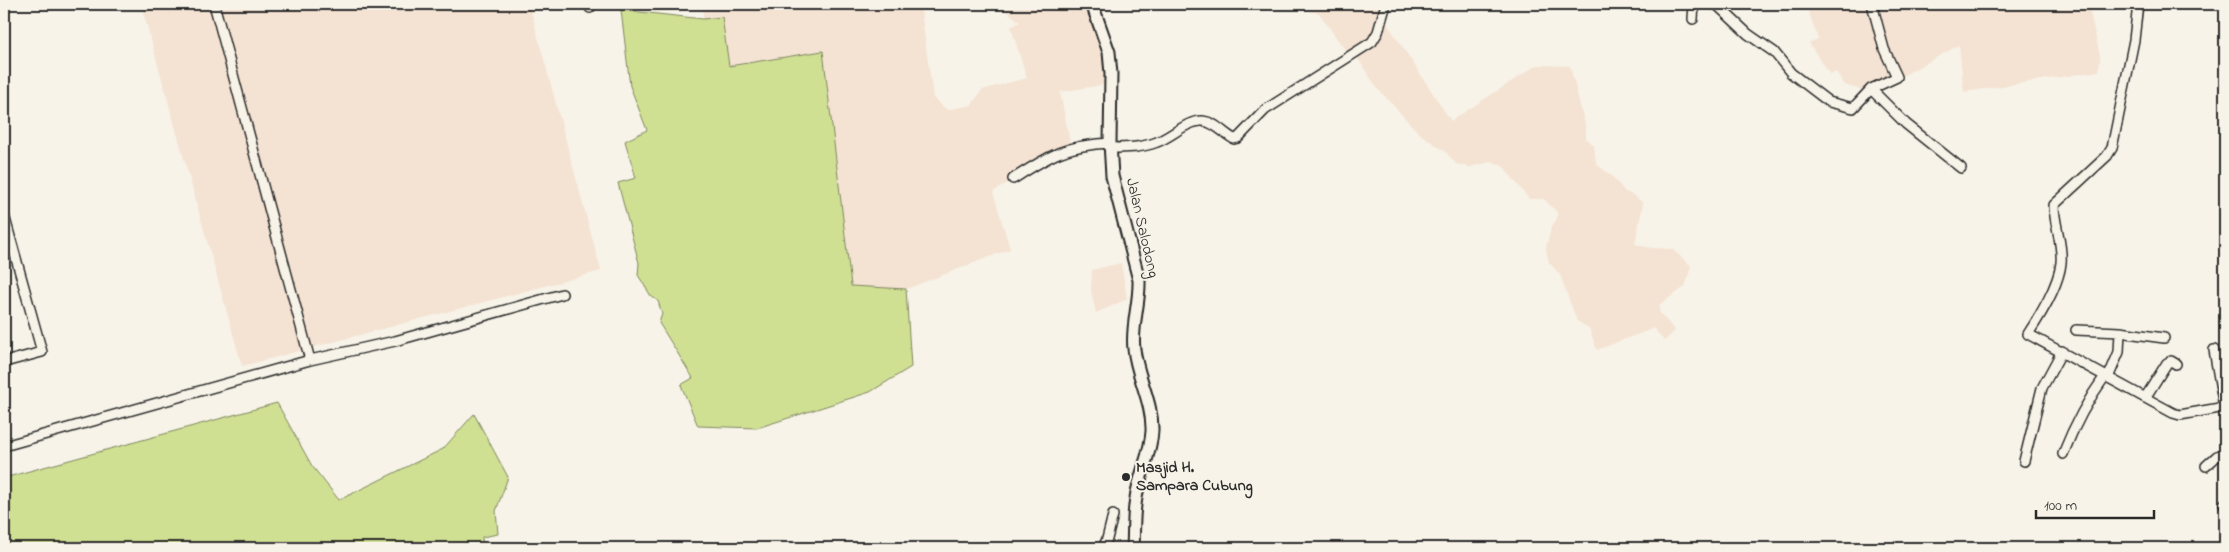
<svg xmlns="http://www.w3.org/2000/svg" width="2229" height="552" font-family="'Indie Flower',sans-serif">
  <style>
    .built { fill: #f4e2d2 }
    .green { fill: #d0e093; stroke: #7e865f }
    .lines { fill: none; stroke-linecap: round; stroke-linejoin: round }
    .minor-casing { stroke: #2b2b2b; stroke-width: 12 }
    .tertiary-casing { stroke: #2b2b2b; stroke-width: 15 }
    .minor { stroke: #f7f3e8; stroke-width: 9 }
    .tertiary { stroke: #f7f3e8; stroke-width: 11 }
    .poi-dot { fill: #2b2b2b; stroke: #f7f3e8; stroke-width: 2 }
    .labels { text-anchor: middle; dominant-baseline: central; stroke-width: 4; stroke-linejoin: round; paint-order: stroke }
    .street-label { font-size: 16px; fill: #2b2b2b; stroke: #f7f3e8 }
    .poi-label { font-size: 16px; font-weight: bold; fill: #2b2b2b; stroke: #f7f3e8; text-anchor: start }
  </style>
  <rect width="100%" height="100%" fill="#f7f3e8"/>
  <filter id="ink" filterUnits="userSpaceOnUse"><feTurbulence type="fractalNoise" baseFrequency=".02" numOctaves="2"/><feDisplacementMap in="SourceGraphic" scale="10" xChannelSelector="R" yChannelSelector="G"/><feConvolveMatrix kernelMatrix="1 2 1 2 8 2 1 2 1" color-interpolation-filters="sRGB"/></filter>
  <g filter="url(#ink)">
    <!-- built -->
    <path class="built" d="M141,4h388l72,267 -359,95z
      M703,4h217l13,94 14,12 25,-5 10,-15 45,-12 -16,-51 9,-5 -22,-18h89l16,40 4,40 -47,8 10,51 -77,49 17,57 -104,40 -55,-3 -28,-235 -94,15 -7,-48 -19,1z
      M1287,4h95l-10,32 -24,18 -29,-41 -31,-6z
      M1806,4h282l12,52 -1,15 -135,21 -5,-47 -88,48 -26,-8 -9,-13 -6,3 -21,-32 9,-4z
      M1386,22l65,99 86,-56 33,1 16,63v10l8,6 2,19 15,11 14,17 8,3 10,8 -8,41 16,4 21,1 19,17 -6,21 -25,17 -1,8 16,19 -11,10 -10,-13 -57,22 -8,-22 -12,-7 -17,-46 -11,-13 -3,-13 5,-21 6,-9v-7l-13,-13h-15l-26,-33 -13,-4 -20,5 -14,-3 -10,-12 -27,-19 -42,-45 -22,-34 25,-15z
      M1121,263l6,36 -31,14 -5,-22 1,-21z"/>
    <!-- green -->
    <path class="green" d="M621,10l82,9 19,-2 7,49 94,-15 28,235 55,3 5,78 -41,25 -113,36 -59,-2 -17,-41 12,-7 -34,-55 3,-9 -4,-13 -7,-5 -13,-21 1,-12 -21,-80 18,-5 -11,-37 22,-11 -17,-44z
      M277,403l35,63 27,34 104,-51 31,-35 34,63 -12,34 2,23 -16,3 1,11h-479v-70z"/>
    <g class="lines">
      <!-- minor casing -->
      <g class="minor-casing">
        <path id="minor" d="M214,4l96,356
          M590,4v4
          M1716,4l32,30 26,18 17,21 38,29 24,6 18,-19 26,-12 -13,-28 -12,-45
          M2138,4l-4,36 -22,108 -5,8 -53,49c0,19 9,39 7,58 -2,21 -21,53 -33,71l145,79 7,2 45,-8
          M1693,19l1,-15
          M1871,89l35,35 55,44
          M1110,148c16,0 32,0 47,-6 14,-5 31,-22 46,-21 12,1 21,13 31,18l4,-1 27,-28 107,-68 6,-10 8,-28
          M1013,179c36,-23 52,-34 97,-36
          M4,215l38,137 -37,10 -1,-5
          M2076,330l44,2 -1,20 -11,26
          M2120,332l44,6
          M2214,350l10,57
          M2145,398l22,-35 4,-2 5,3
          M4,446l306,-86 85,-19 167,-47
          M2063,454c11,-28 24,-53 42,-78
          M2024,461l18,-73 20,-37
          M2206,466l11,-10 8,-3
          M2224,504h1
          M1103,548l4,-9 6,-24"/>
      </g>
      <!-- tertiary casing -->
      <g class="tertiary-casing">
        <path id="tertiary" d="M1092,4l17,48 2,22 -1,69 2,33 27,104c1,23 -8,46 -5,69 3,28 19,54 18,82 -1,23 -13,44 -16,67 -3,17 -2,34 -3,50"/>
      </g>
      <!-- minor -->
      <use href="#minor" class="minor"/>
      <!-- tertiary -->
      <use href="#tertiary" class="tertiary"/>
    </g>
  </g>
  <!-- markers -->
  <circle class="poi-dot" cx="1126" cy="477" r="5"/>
  <g class="labels">
    <!-- street labels -->
    <g class="street-label">
      <text transform="translate(1142 228) rotate(77)">Jalan Salodong</text>
    </g>
    <!-- poi labels -->
    <g class="poi-label">
      <text x="1136" y="468">Masjid H.<tspan x="1136" dy="18">Sampara Cubung</tspan></text>
    </g>
  </g>
  <!-- margin -->
  <rect width="2229" height="552" fill="none" stroke="#f7f3e8" stroke-width="20"/>
  <rect x="10" y="10" width="2209" height="532" fill="none" stroke="#2b2b2b" stroke-width="2" filter="url(#ink)"/>
  <!-- scale -->
  <path d="M2036 510v8h118v-8" fill="none" stroke="#2b2b2b" stroke-width="2.5"/>
  <text x="2044" y="510" font-size="15" fill="#2b2b2b" stroke="#f7f3e8" stroke-width="4" paint-order="stroke">100 m</text>
</svg>
